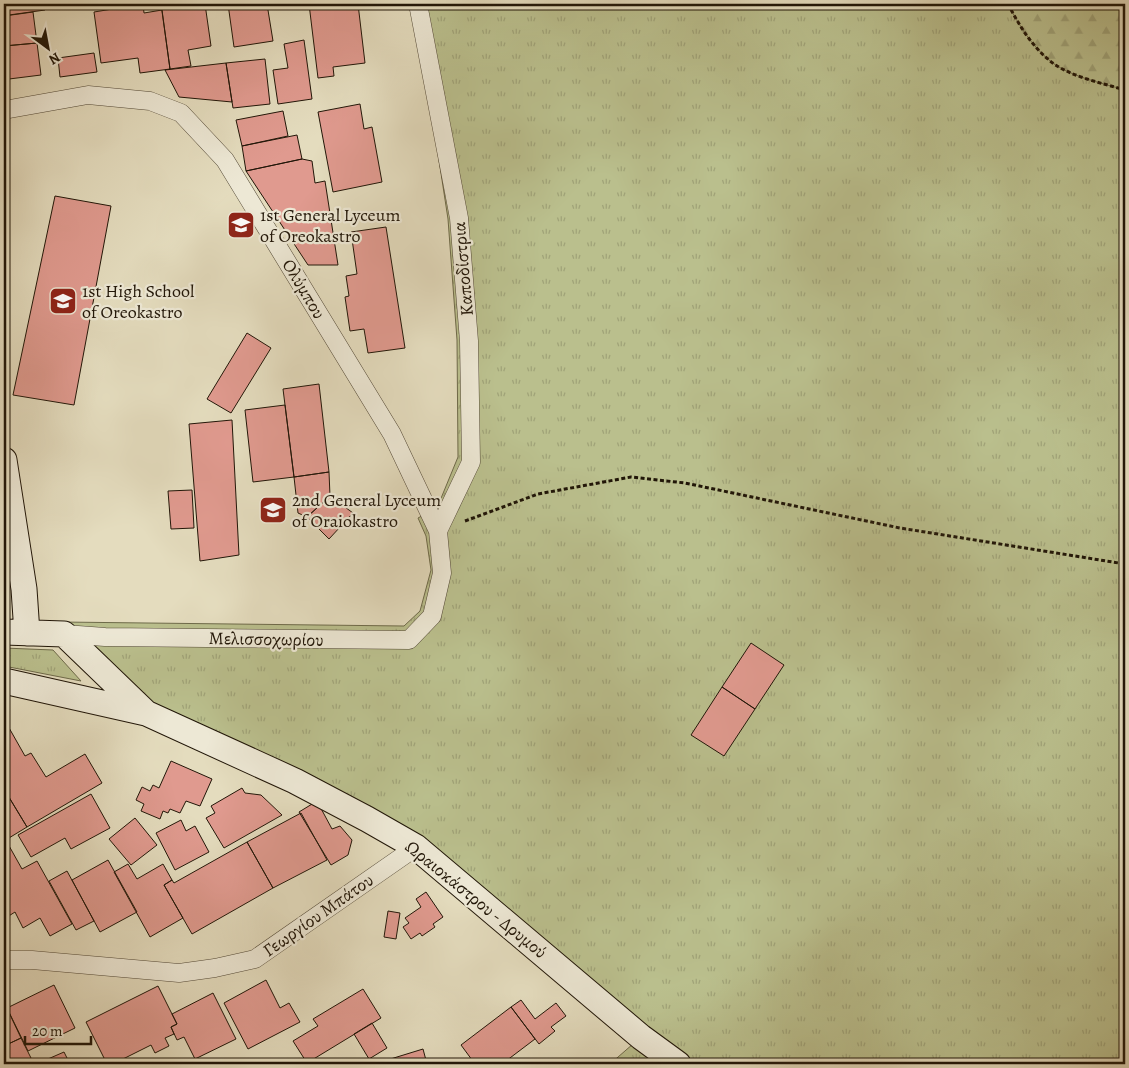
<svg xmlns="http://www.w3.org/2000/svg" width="1129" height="1068" font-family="Alegreya,serif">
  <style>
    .grass { fill: url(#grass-tufts); stroke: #6e6a4a }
    .forest { fill: url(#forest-firs); stroke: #6e6a4a }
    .building { fill: #e09a8f; stroke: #211608 }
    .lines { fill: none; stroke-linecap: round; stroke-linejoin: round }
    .street-casing { stroke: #524836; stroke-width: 19 }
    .secondary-casing { stroke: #211608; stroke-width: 27 }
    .path { stroke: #211608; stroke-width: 3; stroke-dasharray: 4 2.5; stroke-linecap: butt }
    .street { stroke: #ede8d5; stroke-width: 18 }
    .secondary { stroke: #ede8d5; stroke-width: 25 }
    .labels { text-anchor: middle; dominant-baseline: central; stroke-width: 4.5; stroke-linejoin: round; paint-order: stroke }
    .poi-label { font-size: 18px; fill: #211608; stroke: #ede8d5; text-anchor: start }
    .street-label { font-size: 18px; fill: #211608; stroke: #ede8d5 }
  </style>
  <defs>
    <pattern id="grass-tufts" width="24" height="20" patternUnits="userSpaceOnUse" patternTransform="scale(1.25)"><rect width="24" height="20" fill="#babf8d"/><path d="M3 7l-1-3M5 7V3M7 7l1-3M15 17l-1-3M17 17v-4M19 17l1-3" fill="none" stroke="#a0a378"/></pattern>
    <pattern id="forest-firs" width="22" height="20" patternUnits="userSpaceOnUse" patternTransform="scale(1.25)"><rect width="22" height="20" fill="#babf8d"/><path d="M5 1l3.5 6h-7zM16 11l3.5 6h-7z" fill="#a0a378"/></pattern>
  </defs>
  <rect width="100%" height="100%" fill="#e4dcbe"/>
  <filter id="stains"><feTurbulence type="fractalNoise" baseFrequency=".004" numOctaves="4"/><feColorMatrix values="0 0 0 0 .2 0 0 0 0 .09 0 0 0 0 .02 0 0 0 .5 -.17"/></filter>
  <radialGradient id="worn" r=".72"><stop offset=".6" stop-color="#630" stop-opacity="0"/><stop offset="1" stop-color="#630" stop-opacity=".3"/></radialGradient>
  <!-- grass -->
  <path class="grass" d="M415,4h710v1060h-515l31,-27 -225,-190 -270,-134 -85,-91 343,4 16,-15 11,-41 -5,-34 -8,-18 19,-10 21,-51 -1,-117 -9,-121z
    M4,648l49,2 28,31 -77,-15z"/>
  <!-- forest -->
  <path class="forest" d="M1008,4h117v86c-23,-7 -58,-14 -76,-30 -18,-15 -30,-35 -41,-56z"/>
  <!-- building -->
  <path class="building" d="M8,4h36l1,6 -36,5z
    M143,4l1,9 18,-3 8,59 -30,4 -2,-15 -37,5 -7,-51z
    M161,4h44l6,42 -23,4 3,16 -21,3z
    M228,4h39l6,37 -39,6z
    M309,4h49l7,59 -32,4 1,9 -16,2z
    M33,12l4,31 -33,3v-30z
    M4,40l5,39 -5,1z
    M304,40l8,59 -34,5 -5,-34 15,-2 -4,-24z
    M37,43l4,32 -32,4 -5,-33z
    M94,53l3,19 -37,5 -2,-19z
    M265,59l5,45 -37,4 -7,-45z
    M226,63l6,39 -53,-5 -14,-27z
    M360,104l4,25 8,-2 10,55 -49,10 -15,-80z
    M283,111l5,25 -46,10 -6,-26z
    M297,135l5,24 -56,12 -4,-25z
    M302,159l10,2 3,22 10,-2 13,84h-30l-62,-94z
    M55,196l56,10 -37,199 -61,-10z
    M386,227l19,121 -37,5 -4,-24 -14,2 -5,-34 4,-1 -3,-20 11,-2 -6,-42z
    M247,333l24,15 -40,65 -24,-14z
    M319,384l10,88 -35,5 -11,-88z
    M285,405l9,72 -41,5 -8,-72z
    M232,420l7,135 -39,6 -11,-137z
    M329,472l1,24 -23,21 -9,-4 -4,-36z
    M192,490l2,38 -23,1 -3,-38z
    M330,496l23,17 -24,26 -22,-22z
    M751,643l33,22 -29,44 -33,-22z
    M722,687l33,22 -31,47 -33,-21z
    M4,719l21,37 6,-3 15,24 39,-23 17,29 -75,44 -23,-38z
    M171,761l41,18 -12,27 -14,-5 -6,12 -10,-4 -2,4 -5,-2 -3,8 -19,-8 3,-7 -8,-4 6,-13 8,4 3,-6 6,3z
    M242,788l3,5 16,2 21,20 -58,33 -18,-30 9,-5 -4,-7z
    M4,789l23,38 -23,14z
    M91,794l19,34 -39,21 -6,-11 -34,19 -13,-22z
    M317,801l15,28 8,-3 12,14 -4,15 -17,10 -32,-53z
    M301,813l26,47 -54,28 -26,-46z
    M135,818l22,27 -26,20 -22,-26z
    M181,820l5,11 9,-5 14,26 -34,18 -19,-37z
    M247,842l26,46 -81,46 -28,-49 8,-5 2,3z
    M8,844l14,25 15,-8 35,63 -22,12 -10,-18 -17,10 -8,-16 -11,7v-72z
    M108,860l29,52 -37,20 -28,-52z
    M128,864l9,15 26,-15 9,16 -8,5 19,33 -33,19 -36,-65z
    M67,871l27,50 -18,9 -27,-49z
    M426,892l17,25 -10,7 2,3 -13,9 -2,-3 -9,6 -8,-12 6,-4 -4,-5 16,-11 -5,-8z
    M388,911l12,2 -4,26 -12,-2z
    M266,980l14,28 9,-5 11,19 -52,27 -24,-46z
    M54,985l21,43 -47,23 -21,-43z
    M158,986l19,38 -6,3 3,7 -9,4 4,8 -14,7 -4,-8 -38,19h-6l-21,-42z
    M363,989l18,29 -74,45 -14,-22 25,-15 -5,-7z
    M213,993l23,46 -41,20 -11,-22 -7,3 -6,-13 6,-3 -5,-10z
    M521,1000l14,19 21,-16 10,13 -15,11 4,4 -16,13 -28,-37z
    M4,1002l17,36 -17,8z
    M511,1007l24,32 -33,25h-27l-14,-19z
    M372,1023l15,25 -18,11 -15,-25z
    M21,1038l13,26h-30v-18z
    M423,1049l4,15h-42l-1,-3z
    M64,1052l6,12h-28l-1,-2z"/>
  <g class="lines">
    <!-- street casing -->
    <g class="street-casing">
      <path id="street" d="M418,4l41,214 10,123 2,121 -33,69
        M4,110l84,-15 62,6 31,12 44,47 167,274 46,97 4,42 -10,43 -23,24 -304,-3 -41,-3
        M4,960h28l147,13 36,-5 40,-9 161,-112"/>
    </g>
    <!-- secondary casing -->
    <g class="secondary-casing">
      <path id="secondary" d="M4,460l20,129 3,44
        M4,632l60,2 82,79
        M4,681l142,32 149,68 72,38 49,28 225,190 37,27"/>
    </g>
    <!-- path -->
    <path class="path" d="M1008,4c11,21 23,41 41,56 18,16 53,23 76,30
      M465,521l73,-27 93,-17 54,6 215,45 225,36"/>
    <!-- street -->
    <use href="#street" class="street"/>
    <!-- secondary -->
    <use href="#secondary" class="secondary"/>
  </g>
  <!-- icons -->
  <defs>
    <g id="school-square" transform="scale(1.4375)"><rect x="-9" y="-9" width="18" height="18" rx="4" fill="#8f2418" stroke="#ede8d5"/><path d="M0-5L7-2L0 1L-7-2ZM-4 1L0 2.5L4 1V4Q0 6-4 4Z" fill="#fff"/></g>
  </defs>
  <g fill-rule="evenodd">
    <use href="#school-square" x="241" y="225"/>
    <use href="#school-square" x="63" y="301"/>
    <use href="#school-square" x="273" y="510"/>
  </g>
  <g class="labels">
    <!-- poi labels -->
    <g class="poi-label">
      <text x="260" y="215">1st General Lyceum<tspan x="260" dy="21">of Oreokastro</tspan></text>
      <text x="82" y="291">1st High School<tspan x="82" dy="21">of Oreokastro</tspan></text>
      <text x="292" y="500">2nd General Lyceum<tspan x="292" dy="21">of Oraiokastro</tspan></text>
    </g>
    <!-- street labels -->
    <g class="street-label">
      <text transform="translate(463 269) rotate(-95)">Καποδίστρια</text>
      <text transform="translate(304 289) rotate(59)">Ολύμπου</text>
      <text transform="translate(266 639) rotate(1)">Μελισσοχωρίου</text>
      <text transform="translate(476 899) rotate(39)">Ωραιοκάστρου - Δρυμού</text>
      <text transform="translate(318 915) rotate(-35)">Γεωργίου Μπάτου</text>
    </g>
  </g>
  <!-- margin -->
  <rect width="1129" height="1068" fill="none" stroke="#e4dcbe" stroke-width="20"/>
  <rect x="5" y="5" width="1119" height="1058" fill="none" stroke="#211608" stroke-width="2.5"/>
  <rect x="10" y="10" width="1109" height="1048" fill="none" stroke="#211608"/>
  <!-- north arrow -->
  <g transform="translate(48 48) rotate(148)" stroke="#ede8d5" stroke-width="4" paint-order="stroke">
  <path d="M0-4L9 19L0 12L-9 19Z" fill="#211608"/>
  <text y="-8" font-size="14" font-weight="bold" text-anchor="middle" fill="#211608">N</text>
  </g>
  <!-- scale -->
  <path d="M25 1036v8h66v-8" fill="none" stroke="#211608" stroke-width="2.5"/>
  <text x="32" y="1036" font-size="15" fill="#211608" stroke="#ede8d5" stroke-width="4" paint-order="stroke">20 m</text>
  <rect width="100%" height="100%" filter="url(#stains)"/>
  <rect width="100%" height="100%" fill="url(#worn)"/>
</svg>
